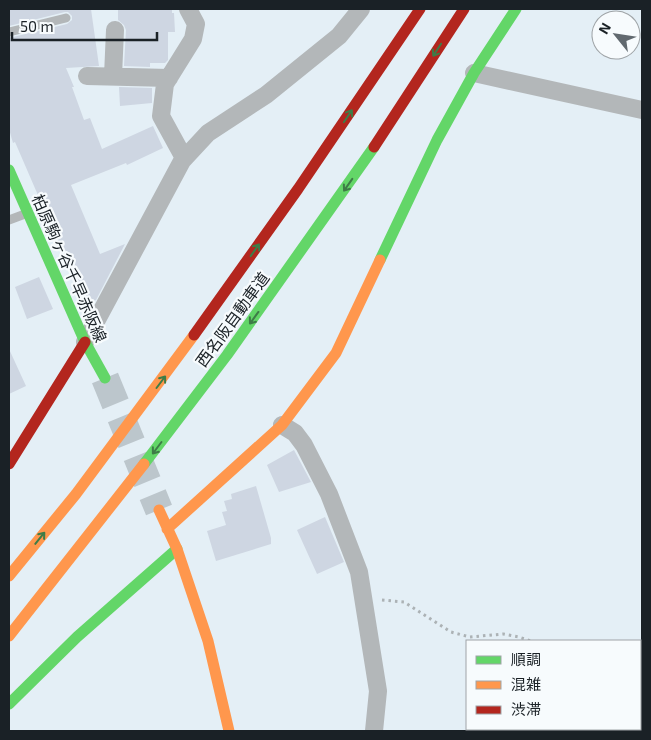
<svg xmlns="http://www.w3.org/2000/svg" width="651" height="740" font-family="'Exo 2','Noto Sans JP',sans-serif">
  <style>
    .building { fill: #ced6e2 }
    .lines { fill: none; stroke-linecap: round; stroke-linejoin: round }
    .primary-tunnel { stroke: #bcc6cc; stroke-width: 28; stroke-dasharray: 28 14; stroke-linecap: butt }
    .path { stroke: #acb2b5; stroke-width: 3; stroke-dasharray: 2.5 4; stroke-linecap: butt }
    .lane { stroke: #b3b7b9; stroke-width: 9 }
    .street { stroke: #b3b7b9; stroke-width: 18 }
    .fast { stroke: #63d668; stroke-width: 11 }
    .slow { stroke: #ff974d; stroke-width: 11 }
    .jam { stroke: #b3261e; stroke-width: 11 }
    .oneway { stroke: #3e7c47 }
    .labels { text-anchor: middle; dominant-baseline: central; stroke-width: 4.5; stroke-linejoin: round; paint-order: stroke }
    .street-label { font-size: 16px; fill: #1a2126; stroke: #f7fbfd }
  </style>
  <rect width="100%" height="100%" fill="#e4eff6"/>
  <!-- building -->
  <path class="building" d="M9,9h82l8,57 -33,2 8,19h-2l12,33 6,-2 12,31 51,-23 10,22 -36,17 -1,-2 -55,22 29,69 25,-10 -29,56 -11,4 -70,-162 -2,1 -4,-14v-91l58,-14 5,-4v-4l-4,-4h-3l-56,14z
    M118,9h54v4h2l1,19h-7v28l-3,3h-15v4l-26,-1 2,-36 -2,-5 -6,-5z
    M119,87l33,1v15l-32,3z
    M39,277l14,32 -26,10 -12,-32z
    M9,349l17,37 -17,8z
    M294,450l17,32 -32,10 -12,-27z
    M256,486l15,52v6l-55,17 -9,-30 19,-6 -4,-13 5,-1 -3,-10 8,-2 -1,-5z
    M325,517l19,45 -27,12 -20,-44z"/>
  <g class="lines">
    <!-- primary-tunnel -->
    <path class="primary-tunnel" d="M105,378l54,132"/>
    <!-- path -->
    <path class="path" d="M382,600l22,2 47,30 19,5 33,-3 16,3 12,4
      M640,670l2,1"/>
    <!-- lane -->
    <path class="lane" d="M9,32l57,-14
      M9,220l16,-6"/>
    <!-- street -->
    <path class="street" d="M474,73l168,37
      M87,76l82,2
      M113,76l2,-46
      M184,158l-23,-42 4,-32 28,-45 3,-15 -8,-15
      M85,342l97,-181 26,-28 58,-38 73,-59 22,-27
      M282,425l13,8 9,12 25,49 30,78 19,119 -4,40"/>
    <!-- fast -->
    <path class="fast" d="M9,170l76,172 20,36
      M380,260l57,-120 37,-67 42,-64
      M144,464l83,-109 147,-208
      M9,704l68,-67 100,-88"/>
    <!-- slow -->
    <path class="slow" d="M159,510l18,39 31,92 21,90
      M167,529l115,-104 54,-72 44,-93
      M9,576l67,-82 118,-159
      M9,636l135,-172"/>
    <!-- jam -->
    <path class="jam" d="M374,147l90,-138
      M194,335l104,-146 122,-180
      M9,464l76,-122"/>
  </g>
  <!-- one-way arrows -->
  <defs><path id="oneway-shaft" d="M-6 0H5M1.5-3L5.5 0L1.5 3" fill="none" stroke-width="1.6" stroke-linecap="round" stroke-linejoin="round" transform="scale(1.25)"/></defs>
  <g class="oneway">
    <use href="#oneway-shaft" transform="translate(437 50) rotate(123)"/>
    <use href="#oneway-shaft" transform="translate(348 116) rotate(-56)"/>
    <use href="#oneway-shaft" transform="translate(348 185) rotate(125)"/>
    <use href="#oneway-shaft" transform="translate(255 250) rotate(-55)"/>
    <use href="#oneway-shaft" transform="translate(254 318) rotate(126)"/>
    <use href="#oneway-shaft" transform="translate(161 382) rotate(-53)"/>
    <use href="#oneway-shaft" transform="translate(157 448) rotate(127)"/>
    <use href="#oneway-shaft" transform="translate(40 538) rotate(-51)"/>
  </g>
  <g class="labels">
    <!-- street labels -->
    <g class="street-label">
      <text transform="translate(70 268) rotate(66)">柏原駒ヶ谷千早赤阪線</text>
      <text transform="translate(232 319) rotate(-54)">西名阪自動車道</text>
    </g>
  </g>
  <!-- border -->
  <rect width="651" height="740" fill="none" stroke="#1a2126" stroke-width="20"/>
  <!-- legend -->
  <rect x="466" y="640" width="175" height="90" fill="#f7fbfd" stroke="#9fa4a7"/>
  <rect x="476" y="656" width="25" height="8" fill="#63d668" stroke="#9fa4a7"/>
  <text x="511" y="665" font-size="15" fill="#1a2126">順調</text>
  <rect x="476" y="681" width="25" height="8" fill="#ff974d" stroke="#9fa4a7"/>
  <text x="511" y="690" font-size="15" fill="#1a2126">混雑</text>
  <rect x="476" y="706" width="25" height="8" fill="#b3261e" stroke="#9fa4a7"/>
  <text x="511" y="715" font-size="15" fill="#1a2126">渋滞</text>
  <!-- north arrow -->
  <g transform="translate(616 35) rotate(300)"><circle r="24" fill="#f7fbfd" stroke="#9fa4a7"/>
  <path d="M0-4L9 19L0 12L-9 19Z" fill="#61696f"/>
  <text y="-8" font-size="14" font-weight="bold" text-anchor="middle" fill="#1a2126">N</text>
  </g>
  <!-- scale -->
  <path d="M12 32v8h145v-8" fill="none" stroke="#1a2126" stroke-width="2.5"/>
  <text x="20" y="32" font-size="15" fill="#1a2126" stroke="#f7fbfd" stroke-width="4" paint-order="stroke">50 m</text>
</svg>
